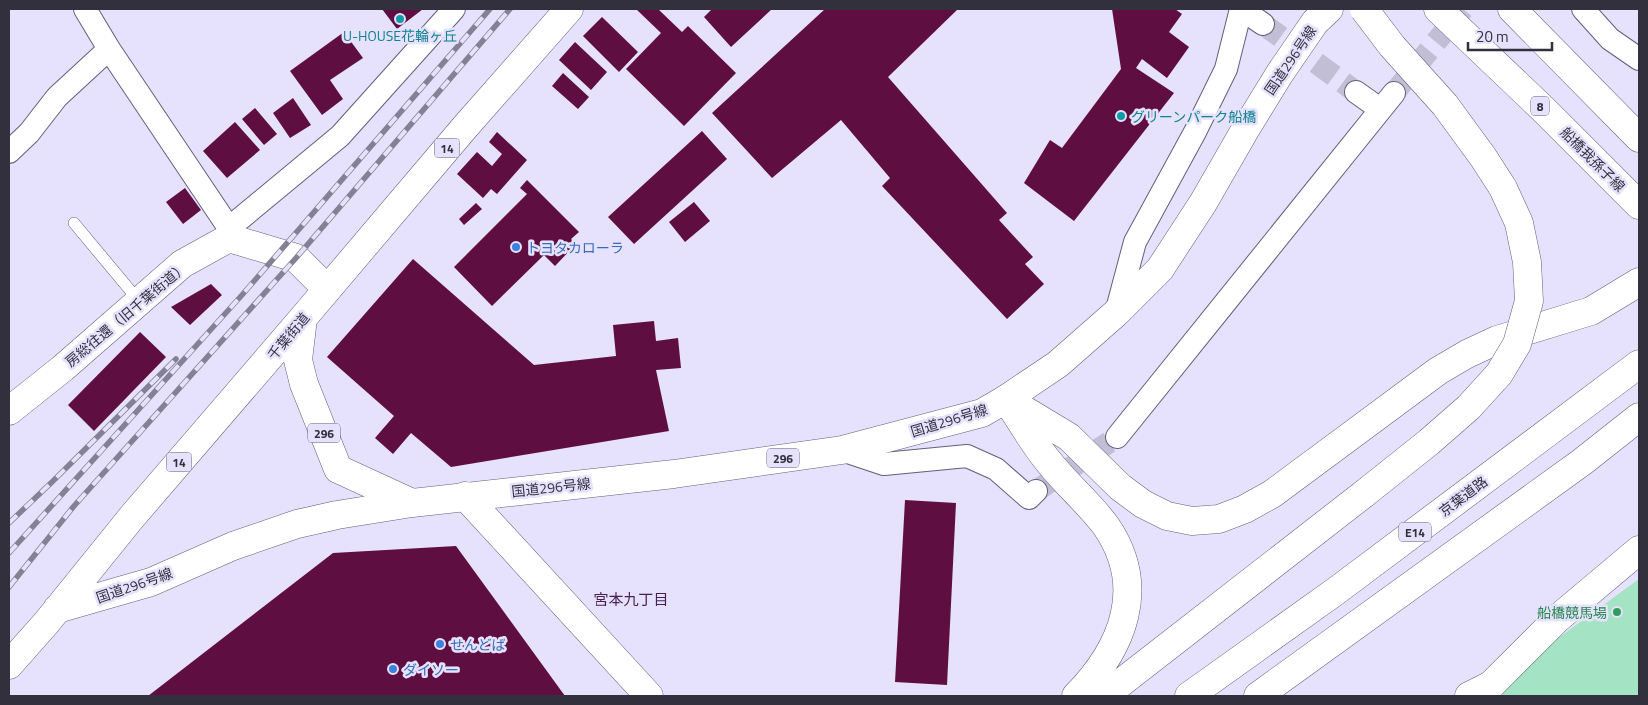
<svg xmlns="http://www.w3.org/2000/svg" width="1648" height="705" font-family="'Titillium Web','Noto Sans JP',sans-serif">
  <style>
    .green { fill: #a4e4c4 }
    .building { fill: #5f0e42 }
    .lines { fill: none; stroke-linecap: round; stroke-linejoin: round }
    .minor-tunnel { stroke: #c2bed6; stroke-width: 22; stroke-dasharray: 22 11; stroke-linecap: butt }
    .service-casing { stroke: #645e7b; stroke-width: 12 }
    .minor-casing { stroke: #645e7b; stroke-width: 24 }
    .tertiary-casing { stroke: #645e7b; stroke-width: 29 }
    .primary-casing { stroke: #645e7b; stroke-width: 29 }
    .trunk-casing { stroke: #645e7b; stroke-width: 29 }
    .motorway-casing { stroke: #645e7b; stroke-width: 29 }
    .service { stroke: #fff; stroke-width: 11 }
    .minor { stroke: #fff; stroke-width: 22 }
    .tertiary { stroke: #fff; stroke-width: 28 }
    .primary { stroke: #fff; stroke-width: 28 }
    .trunk { stroke: #fff; stroke-width: 28 }
    .motorway { stroke: #fff; stroke-width: 28 }
    .rail-casing { stroke: #858195; stroke-width: 5.5 }
    .rail { stroke: #e6e1fc; stroke-width: 4; stroke-dasharray: 11; stroke-linecap: butt }
    .motorway-bridge-casing { stroke: #645e7b; stroke-width: 29; stroke-linecap: butt }
    .motorway-bridge { stroke: #fff; stroke-width: 28 }
    .culture-dot { fill: #0f9aa8; stroke: #e6e1fc; stroke-width: 2 }
    .shop-dot { fill: #3f7fe0; stroke: #e6e1fc; stroke-width: 2 }
    .leisure-dot { fill: #2e9e5b; stroke: #e6e1fc; stroke-width: 2 }
    .labels { text-anchor: middle; dominant-baseline: central; stroke-width: 5; stroke-linejoin: round; paint-order: stroke }
    .shield { fill: #e6e1fc; stroke: #686576; stroke-width: 1 }
    .shield-label { font-size: 12px; font-weight: bold; fill: #32303d }
    .culture-label { font-size: 14px; fill: #0d838f; stroke: #e6e1fc }
    .street-label { font-size: 14px; fill: #32303d; stroke: #e6e1fc }
    .shop-label { font-size: 14px; fill: #366cbe; stroke: #e6e1fc; text-anchor: start }
    .leisure-label { font-size: 14px; fill: #27864d; stroke: #e6e1fc; text-anchor: end }
    .neighbourhood-label { font-size: 15px; fill: #461f55; stroke: #e6e1fc }
  </style>
  <rect width="100%" height="100%" fill="#e6e1fc"/>
  <!-- green -->
  <path class="green" d="M1639,579v117h-146l57,-52z"/>
  <!-- building -->
  <path class="building" d="M382,9h41l-26,20z
    M636,9h22l24,23 6,-6 48,47 -52,53 -58,-57 35,-36z
    M712,9h60l-41,38 -27,-30z
    M825,9h133l-70,68 119,136 -8,7 34,37 -8,7 19,20 -37,35 -125,-133 8,-8 -49,-58 -69,58 -60,-65z
    M1112,9h63l7,5 -13,18 20,15 -22,31 -25,-19 -6,9 38,25 -100,128 -50,-38 26,-43 12,8 59,-79z
    M602,17l36,35 -19,20 -36,-36z
    M344,32l19,26 -33,22 13,19 -21,16 -32,-44z
    M575,42l32,30 -16,18 -32,-30z
    M563,73l26,24 -11,12 -26,-23z
    M293,98l18,27 -21,13 -17,-25z
    M255,108l22,26 -13,11 -22,-26z
    M235,122l25,28 -33,28 -24,-27z
    M702,131l25,28 -93,85 -26,-27z
    M497,132l30,28 -30,34 -6,-5 -8,9 -26,-24 20,-22 15,14 10,-12 -13,-12z
    M527,180l52,52 -8,7 5,5 -21,22 -11,-11 -52,51 -38,-39 73,-73 -7,-6z
    M185,188l16,22 -18,14 -17,-22z
    M694,202l16,19 -25,21 -16,-20z
    M476,203l6,6 -18,16 -5,-6z
    M413,259l121,106 82,-9 -3,-31 41,-4 2,20 22,-3 3,30 -25,2 13,61 -218,36 -40,-34 -18,21 -18,-16 19,-22 -67,-59z
    M211,284l11,11 -32,30 -19,-18z
    M140,332l26,25 -72,74 -26,-26z
    M905,500l51,3 -9,182 -52,-3z
    M456,546l109,150h-417l185,-143z"/>
  <g class="lines">
    <!-- minor-tunnel -->
    <path class="minor-tunnel" d="M1263,24l93,68
      M1394,93l69,-84
      M1036,491l81,-54"/>
    <!-- service casing -->
    <g class="service-casing">
      <path id="service" d="M74,223l65,78"/>
    </g>
    <!-- minor casing -->
    <g class="minor-casing">
      <path id="minor" d="M85,9l24,40 120,179v10
        M1241,9l22,15
        M1583,9l27,30 29,20
        M1356,92l24,17
        M9,152l20,-19 28,-36 52,-48
        M229,228l111,-92 114,-127
        M1116,313l19,-71 60,-110 31,-63 15,-60
        M1117,437l277,-344
        M842,450l42,14 83,-8 29,13 33,29 7,-7"/>
    </g>
    <!-- tertiary casing -->
    <g class="tertiary-casing">
      <path id="tertiary" d="M9,411l54,-43 119,-104 47,-26 67,20 31,31
        M465,496l184,200
        M1469,696l22,-11 66,-66 82,-69"/>
    </g>
    <!-- primary casing -->
    <g class="primary-casing">
      <path id="primary" d="M1438,9l105,100 96,96
        M1512,9l127,129"/>
    </g>
    <!-- trunk casing -->
    <g class="trunk-casing">
      <path id="trunk" d="M303,318l-5,42 6,24 34,85 74,34
        M57,609l94,-27 82,-36 64,-22 40,-9 75,-12 262,-29 168,-24 140,-37 24,-14 52,-35 58,-51 44,-44 43,-66 42,-73 35,-57 35,-51 14,-13
        M9,665l38,-43 84,-104 172,-200 162,-191 104,-118"/>
    </g>
    <!-- motorway casing -->
    <g class="motorway-casing">
      <path id="motorway" d="M1006,399l63,38 51,50 23,17 24,12 25,5 27,-2 26,-10 27,-15 166,-123 29,-17 30,-14 94,-29 48,-29
        M1010,405c12,18 24,39 38,56 18,23 41,42 58,65 42,61 17,122 -30,170
        M1104,696l261,-203
        M1189,696l147,-105 303,-227
        M1258,696l324,-234 57,-45"/>
    </g>
    <!-- service -->
    <use href="#service" class="service"/>
    <!-- minor -->
    <use href="#minor" class="minor"/>
    <!-- tertiary -->
    <use href="#tertiary" class="tertiary"/>
    <!-- primary -->
    <use href="#primary" class="primary"/>
    <!-- trunk -->
    <use href="#trunk" class="trunk"/>
    <!-- motorway -->
    <use href="#motorway" class="motorway"/>
    <!-- rail casing -->
    <g class="rail-casing">
      <path id="rail" d="M9,523l43,-41 124,-123
        M9,553l233,-258 248,-286
        M9,587l65,-81 222,-248 214,-249"/>
    </g>
    <!-- rail -->
    <use href="#rail" class="rail"/>
    <!-- motorway-bridge casing -->
    <g class="motorway-bridge-casing">
      <path id="motorway-bridge" d="M1364,9l28,37 53,59 38,52 20,31 16,35 8,39 2,39 -12,43 -18,30 -30,33 -40,35 -64,51"/>
    </g>
    <!-- motorway-bridge -->
    <use href="#motorway-bridge" class="motorway-bridge"/>
  </g>
  <!-- markers -->
  <g class="culture-dot">
    <circle cx="400" cy="19" r="5"/>
    <circle cx="1121" cy="116" r="5"/>
  </g>
  <g class="shop-dot">
    <circle cx="516" cy="247" r="5"/>
    <circle cx="440" cy="644" r="5"/>
    <circle cx="393" cy="669" r="5"/>
  </g>
  <circle class="leisure-dot" cx="1617" cy="612" r="5"/>
  <g class="labels">
    <!-- shield labels -->
    <g class="shield">
      <rect x="1531" y="96.5" width="18" height="19" rx="4"/>
      <rect x="434.5" y="138.5" width="25" height="19" rx="4"/>
      <rect x="308" y="423.5" width="32" height="19" rx="4"/>
      <rect x="767" y="448.5" width="32" height="19" rx="4"/>
      <rect x="166.5" y="452.5" width="25" height="19" rx="4"/>
      <rect x="1399" y="522.5" width="32" height="19" rx="4"/>
    </g>
    <g class="shield-label">
      <text x="1540" y="106">8</text>
      <text x="447" y="148">14</text>
      <text x="324" y="433">296</text>
      <text x="783" y="458">296</text>
      <text x="179" y="462">14</text>
      <text x="1415" y="532">E14</text>
    </g>
    <!-- culture labels -->
    <g class="culture-label">
      <text x="400" y="35">U-HOUSE花輪ヶ丘</text>
      <text x="1131" y="116" text-anchor="start">グリーンパーク船橋</text>
    </g>
    <!-- street labels -->
    <g class="street-label">
      <text transform="translate(1290 60) rotate(-56)">国道296号線</text>
      <text transform="translate(1593 159) rotate(45)">船橋我孫子線</text>
      <text transform="translate(126 314) rotate(-40)">房総往還（旧千葉街道）</text>
      <text transform="translate(288 336) rotate(-50)">千葉街道</text>
      <text transform="translate(949 420) rotate(-17)">国道296号線</text>
      <text transform="translate(551 487) rotate(-6)">国道296号線</text>
      <text transform="translate(1463 496) rotate(-37)">京葉道路</text>
      <text transform="translate(134 585) rotate(-19)">国道296号線</text>
    </g>
    <!-- shop labels -->
    <g class="shop-label">
      <text x="526" y="247">トヨタカローラ</text>
      <text x="450" y="644">せんどば</text>
      <text x="403" y="669">ダイソー</text>
    </g>
    <!-- leisure labels -->
    <g class="leisure-label">
      <text x="1607" y="612">船橋競馬場</text>
    </g>
    <!-- neighbourhood labels -->
    <g class="neighbourhood-label">
      <text x="631" y="599">宮本九丁目</text>
    </g>
  </g>
  <!-- border -->
  <rect width="1648" height="705" fill="none" stroke="#32303d" stroke-width="20"/>
  <!-- scale -->
  <path d="M1468 42v8h84v-8" fill="none" stroke="#32303d" stroke-width="2.5"/>
  <text x="1476" y="42" font-size="15" fill="#32303d" stroke="#e6e1fc" stroke-width="4" paint-order="stroke">20 m</text>
</svg>
